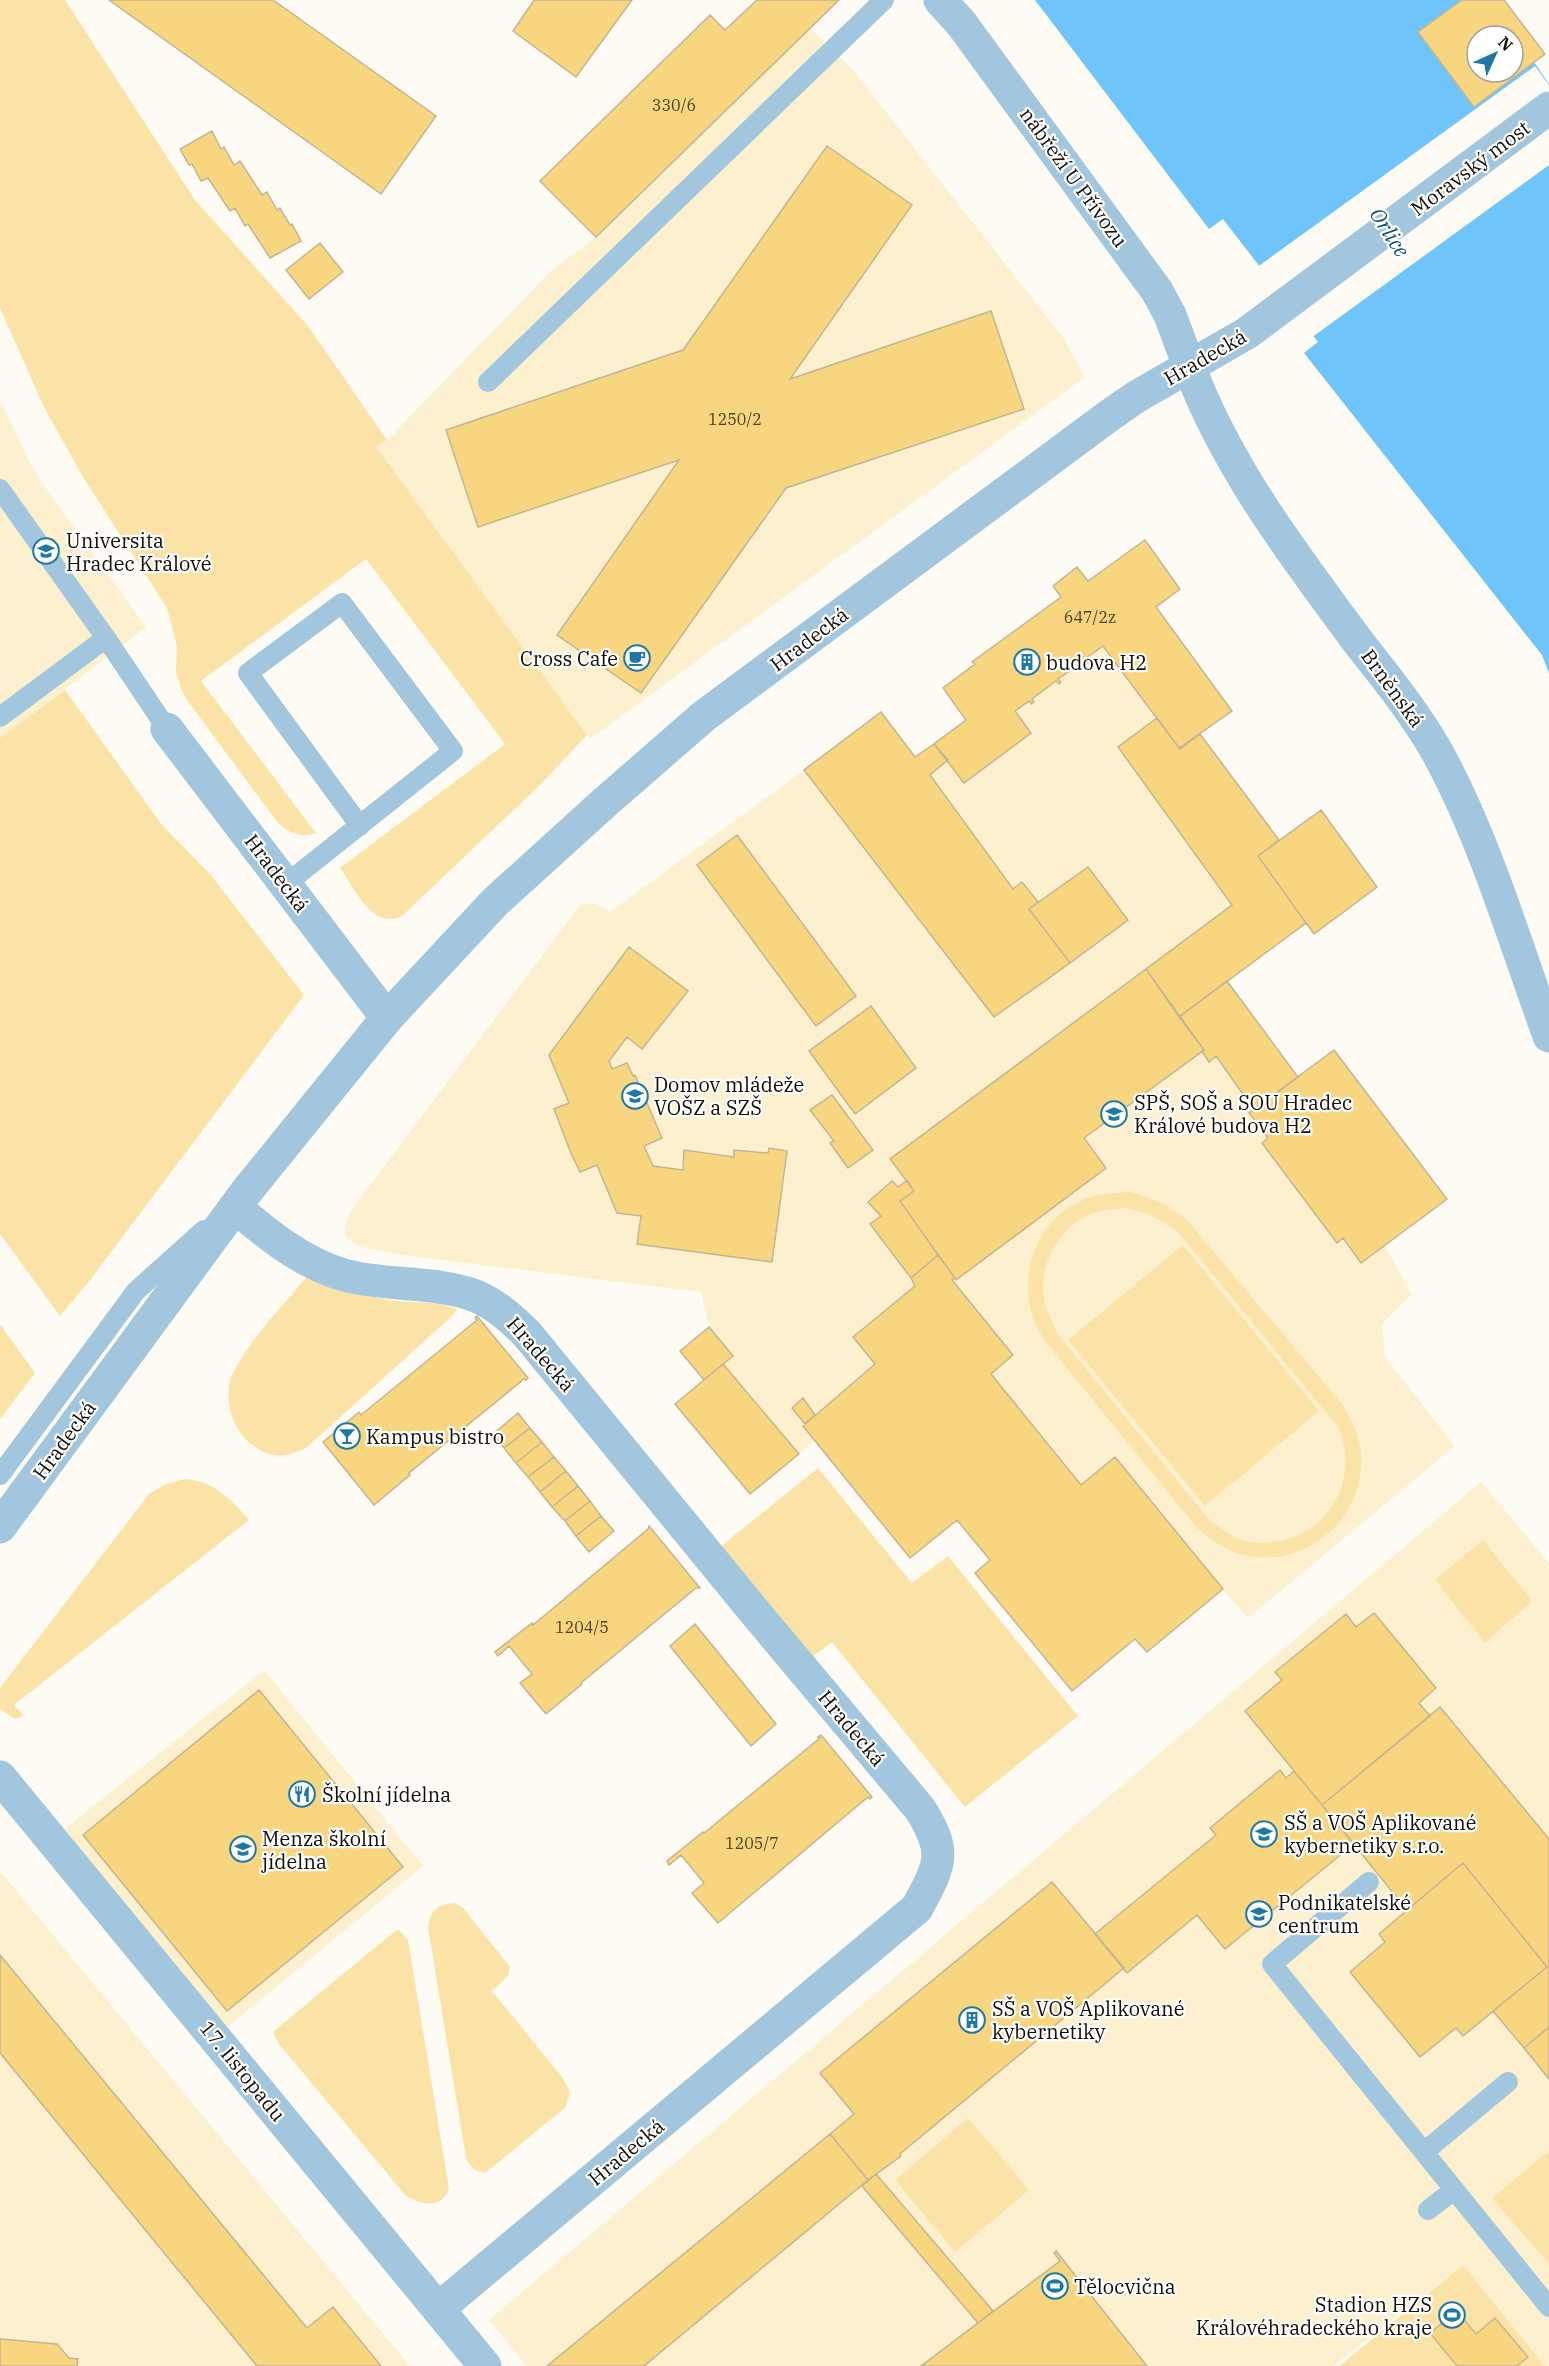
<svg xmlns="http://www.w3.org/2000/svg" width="1549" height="2366" font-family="'IBM Plex Serif',serif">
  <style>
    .built { fill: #fdf0cf }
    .green { fill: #fbe3a8; fill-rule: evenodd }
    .water { fill: #6fc5fa }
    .pier { fill: #fefbf4 }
    .building { fill: #f8d680; stroke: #c3b594; stroke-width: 1.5; fill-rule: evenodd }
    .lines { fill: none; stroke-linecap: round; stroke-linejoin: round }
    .service { stroke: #a2c6dd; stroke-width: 20 }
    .minor { stroke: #a2c6dd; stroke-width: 33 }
    .tertiary { stroke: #a2c6dd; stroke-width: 33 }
    .labels { text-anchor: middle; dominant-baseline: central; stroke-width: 4.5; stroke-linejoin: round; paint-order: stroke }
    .number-label { font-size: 16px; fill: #4c4023 }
    .street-label { font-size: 20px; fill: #130e04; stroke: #fff }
    .poi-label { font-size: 20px; fill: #130e04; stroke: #fff; text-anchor: start }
    .water-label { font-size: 21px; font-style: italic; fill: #0f5376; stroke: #fff }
  </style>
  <rect width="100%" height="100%" fill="#fefbf4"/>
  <!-- built -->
  <path class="built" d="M810,28l43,42 212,270 20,37 -495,362 -215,-292 12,-7 165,-170 44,-33z
    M0,401l37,75 109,151 -146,112z
    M1145,540l35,49 -24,18 76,104 -32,23 79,106 42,-30 56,77 -63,47 -8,-11 -78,58 70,96 36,-27 113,149 -63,46 28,49 -30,30 3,33 70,89 -207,172 -25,-28 -76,62 -12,-13 -63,52 -97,-118 15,-13 -33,-40 -47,38 -96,-117 -15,13 -76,-90 10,-8 -24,-29 -8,-35 -292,-36 -48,-9 -15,-9 -1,-12 5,-14 230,-307 14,-2 16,9 194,-142 77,-58 34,45 51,-37 -23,-32 31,-24 -2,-2 88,-65 -7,-11 24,-19 11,14z
    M1481,1482l68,81v803h-4l-82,-101 -130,101h-806l-38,-46z
    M264,1670l159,196 -198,163 -163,-198z
    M0,1871l410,495h-410z"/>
  <!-- green -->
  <path class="green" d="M0,0h65l130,200 113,126 79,114 -11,7 211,288 -47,50 -138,131c-30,14 -47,-27 -62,-48l165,-124 -139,-185 -165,122 115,152c-15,5 -27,0 -38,-10l-91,-123 -6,-11 -5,-17 1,-26 -10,-38 -84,-131 -39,-70 -44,-99z
    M65,690l97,135 48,49 94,121 -217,289 -27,32 -60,-82v-496z
    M1129,1192c24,5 39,13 58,28l155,184c7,12 14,24 17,38 15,67 -48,129 -115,113 -18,-4 -34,-16 -47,-27l-153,-188c-4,-8 -10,-16 -12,-25 -13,-43 5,-93 47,-113 16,-8 33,-9 50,-10zM1125,1208c21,4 36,11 53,24l160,195c20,45 -2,97 -50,112 -14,4 -32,6 -46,1 -14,-5 -24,-14 -35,-23l-150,-184c-6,-14 -13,-28 -14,-43 -1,-30 18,-64 46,-75 11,-5 24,-6 36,-7z
    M1183,1245l136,166 -114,95 -137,-166z
    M306,1278c30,9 60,19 91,23 21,2 41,0 60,8l-7,9 -144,130c-21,10 -36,11 -55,-4 -19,-14 -29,-49 -18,-71 18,-35 48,-65 73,-95z
    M0,1324l35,49 -35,46z
    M818,1468l94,115 36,-27 130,160 -113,91 -133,-165 -21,16 -91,-111z
    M185,1479c29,2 46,20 64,41l-235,185 10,11 -9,3 -15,-10v-21l149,-194 17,-10z
    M1483,1540l49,61 -47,42 -50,-63z
    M456,1903l7,5 47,59 -2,9 -16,15 71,87 7,14 -4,15 -81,66c-10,-2 -15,-5 -19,-15l-38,-231c3,-18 10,-23 28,-24z
    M399,1930l9,10 41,248c-8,22 -26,17 -43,8l-127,-152 -6,-12 122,-101z
    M968,2118l61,72 -74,62 -60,-72z
    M1549,2151v113l-57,-66z
    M1463,2265l82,101h-206z"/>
  <!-- water -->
  <path class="water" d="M1035,0h427l-44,32 56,74 60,-44 15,22v589l-7,-18 -238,-302 14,-11 -95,-123 -14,10z"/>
  <!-- pier -->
  <path class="pier" d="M1535,66l14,19v80l-238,173 -55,-70z"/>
  <!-- building -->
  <path class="building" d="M109,0h164l163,116 -55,78z
    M534,0h98l-56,77 -63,-46z
    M757,0h82l-243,237 -56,-56 170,-166 15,15z
    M1462,0h42l41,54 -71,53 -56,-75zM1477,36h36v36h-36z
    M212,131l9,18 3,-2 10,18 6,-4 22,34 5,-3 10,18 3,-2 10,17 2,-1 9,17 -31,17 -22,-34 -3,2 -10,-18 -5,3 -22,-33 -7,3 -9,-17 -3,1 -9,-16z
    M827,146l85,59 -122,174 201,-68 33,98 -238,79 -145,205 -84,-58 122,-175 -201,67 -32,-97 237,-80z
    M320,243l23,29 -34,27 -23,-29z
    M1145,540l35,49 -24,18 76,104 -53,37 -76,-102 -18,13 3,4 -3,2 -2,-3 -25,17 3,3 -2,2 -3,-3 -24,18 2,3 -2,2 -3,-3 -14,10 16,22 -67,50 -30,-39 32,-24 -23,-32 32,-24 -3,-2 89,-65 -8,-11 24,-19 11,14z
    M881,712l34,45 19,-13 14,16 -18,15 83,114 9,-7 16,20 -9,7 41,54 -76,54 -190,-247z
    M1157,718l23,31 20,-15 79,106 -21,16 48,67 -127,94 -33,-48 86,-64 -114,-158z
    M1321,810l56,77 -63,47 -56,-78z
    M737,835l119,161 -40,30 -119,-161z
    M1088,867l40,53 -58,43 -41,-54z
    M629,947l59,44 -46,58 -15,-12 -18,24 3,8 15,-6 6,13 2,-1 27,63 -18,8 9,20 30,4 1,-20 50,7v-7l34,3 1,-5 18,3 -15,111 -135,-18 4,-28 -24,-3 -20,-48 -17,7 -10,-21 -16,-42 15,-6 -20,-48z
    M1146,969l58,81 -120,88 22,30 -150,112 -56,-79 14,-10 -24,-32z
    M1227,981l71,96 -44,33 -38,-54 -7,6 -7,-11 2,-1 -25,-33z
    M871,1006l45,62 -61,46 -46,-63z
    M1334,1050l113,149 -86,64 -18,-25 -6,5 -75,-100 6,-5 -19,-25z
    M832,1095l41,55 -25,18 -18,-25 4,-2 -24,-31z
    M907,1180l7,11 -14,10 38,54 -27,23 -41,-54 11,-8 -13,-14 24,-21 6,6z
    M938,1255l17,23 -3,2 61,75 -22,19 90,111 34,-28 108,132 -76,63 -12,-13 -63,52 -97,-118 15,-13 -33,-40 -47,38 -107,-132 72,-62 -22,-27 62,-51 -4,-8z
    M477,1316l51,62 -2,2 -2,-1 -115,94 1,2 -36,30 -51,-63 36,-30 2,3 116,-95 -2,-2z
    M709,1327l24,29 -29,24 -24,-29z
    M723,1364l76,90 -49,40 -75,-90z
    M803,1398l12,17 -10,9 -13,-16z
    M518,1413l12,15 -26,20 -11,-14z
    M530,1428l12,14 -26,21 -12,-15z
    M542,1442l12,15 -26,20 -12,-14z
    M554,1457l12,14 -26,21 -12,-15z
    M566,1471l12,15 -26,21 -12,-15z
    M578,1486l12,15 -25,20 -13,-14z
    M590,1501l11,15 -25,20 -11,-15z
    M601,1516l13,15 -25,21 -13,-16z
    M649,1526l51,62h-4l-115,95 1,1 -36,30 -26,-31 12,-9 -23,-28 -11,10 -3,-4 37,-29 1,2 115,-96z
    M1374,1613l62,75 -17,15 11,13 -108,89 -77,-94 37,-31 -7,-8 71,-58 10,13z
    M695,1624l81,100 -25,22 -81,-100z
    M259,1690l144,177 -176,144 -144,-176z
    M1440,1707l109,132v188l-25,21 -31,-37 54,-44 -84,-104 -56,47 -85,-105z
    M821,1735l51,62 -2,2 -2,-2 -150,126 -26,-30 12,-10 -23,-28 -12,10 -2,-4 36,-29 1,1 116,-95 -2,-1z
    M1280,1770l6,8 8,-7 60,73 -129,105 -28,-34 -70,58 -32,-39 121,-99 -6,-7z
    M1463,1863l84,104 -84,69 -7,-8 -36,29 -70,-85 35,-30 -6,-8z
    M1052,1882l72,86 -224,186 1,2 -33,24 -38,-46 24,-20 -34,-41z
    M0,1955l307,373 26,-21 48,59h-124l-257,-313z
    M1549,2027v52l-25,-31z
    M830,2134l38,46 -224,186h-97z
    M876,2174l117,137 -15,12 -116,-137z
    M1056,2251l91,115h-226l139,-105 -6,-8z
    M1457,2311l19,23 19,-16 33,39 -11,9h-60l-27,-33z
    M0,2339l57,5 12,14 9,1 -1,7h-77z"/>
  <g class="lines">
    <!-- service -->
    <path class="service" d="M488,382l396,-382
      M0,489l106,149 61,91
      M0,717l106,-79
      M286,884l167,-133 -111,-148 -94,70 112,153
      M0,1475l136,-184 68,-61
      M1369,1882l-97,82 277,343
      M1424,2152l84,-70
      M1428,2210l26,-20"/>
    <!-- minor -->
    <path class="minor" d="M940,0l21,23 196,268 13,24 19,51
      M167,729l220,289
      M235,1207c32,27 67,56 109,68 40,11 83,6 123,18 24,7 43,24 60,41l231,282 162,193c28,44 20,56 -3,99l-479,401
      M0,1777l485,589"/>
    <!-- tertiary -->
    <path class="tertiary" d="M1189,366c38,102 105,189 170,277 27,34 55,69 77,107 48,86 79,193 113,286
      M0,1527l246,-335 141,-174 108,-116 108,-98 101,-88 406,-301 26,-18 111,-64 302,-225"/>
  </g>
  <!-- icons -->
  <defs>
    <g id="university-ring" transform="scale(1.35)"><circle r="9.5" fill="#fff" stroke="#1e78a7" stroke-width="1.5"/><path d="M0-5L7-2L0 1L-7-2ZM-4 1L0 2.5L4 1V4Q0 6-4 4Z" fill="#1e78a7"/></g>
    <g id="cafe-ring" transform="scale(1.35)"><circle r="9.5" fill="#fff" stroke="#1e78a7" stroke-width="1.5"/><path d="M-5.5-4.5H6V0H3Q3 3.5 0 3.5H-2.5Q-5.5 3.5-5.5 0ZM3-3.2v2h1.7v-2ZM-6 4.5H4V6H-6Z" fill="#1e78a7"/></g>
    <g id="building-ring" transform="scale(1.35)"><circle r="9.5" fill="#fff" stroke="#1e78a7" stroke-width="1.5"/><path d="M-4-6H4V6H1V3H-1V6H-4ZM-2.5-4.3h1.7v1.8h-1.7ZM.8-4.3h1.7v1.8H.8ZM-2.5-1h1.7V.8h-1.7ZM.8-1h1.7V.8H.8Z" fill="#1e78a7"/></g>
    <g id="school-ring" transform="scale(1.35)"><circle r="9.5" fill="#fff" stroke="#1e78a7" stroke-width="1.5"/><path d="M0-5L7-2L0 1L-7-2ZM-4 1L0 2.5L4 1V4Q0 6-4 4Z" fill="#1e78a7"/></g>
    <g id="bar-ring" transform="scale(1.35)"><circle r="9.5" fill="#fff" stroke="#1e78a7" stroke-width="1.5"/><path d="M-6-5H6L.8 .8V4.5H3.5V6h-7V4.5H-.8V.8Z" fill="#1e78a7"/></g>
    <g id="restaurant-ring" transform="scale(1.35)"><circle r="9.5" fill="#fff" stroke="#1e78a7" stroke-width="1.5"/><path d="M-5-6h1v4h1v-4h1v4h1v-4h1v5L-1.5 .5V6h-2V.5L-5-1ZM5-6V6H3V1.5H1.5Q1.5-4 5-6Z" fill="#1e78a7"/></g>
    <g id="stadium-ring" transform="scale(1.35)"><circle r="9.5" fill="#fff" stroke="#1e78a7" stroke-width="1.5"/><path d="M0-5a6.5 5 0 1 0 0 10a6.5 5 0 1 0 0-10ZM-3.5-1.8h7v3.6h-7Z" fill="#1e78a7"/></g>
  </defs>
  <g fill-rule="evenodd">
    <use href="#university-ring" x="46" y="551"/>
    <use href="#cafe-ring" x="637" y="658"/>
    <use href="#building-ring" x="1027" y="662"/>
    <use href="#university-ring" x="635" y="1096"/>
    <use href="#school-ring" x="1114" y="1114"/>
    <use href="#bar-ring" x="347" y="1436"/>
    <use href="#restaurant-ring" x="302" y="1794"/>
    <use href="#school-ring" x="1264" y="1834"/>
    <use href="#school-ring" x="243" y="1849"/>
    <use href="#school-ring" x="1259" y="1914"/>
    <use href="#building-ring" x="972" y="2020"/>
    <use href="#stadium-ring" x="1055" y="2286"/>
    <use href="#stadium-ring" x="1452" y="2315"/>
  </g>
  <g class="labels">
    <!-- number labels -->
    <g class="number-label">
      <text x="674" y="105">330/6</text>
      <text x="735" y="419">1250/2</text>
      <text x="1090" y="617">647/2z</text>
      <text x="582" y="1627">1204/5</text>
      <text x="752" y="1843">1205/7</text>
    </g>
    <!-- street labels -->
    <g class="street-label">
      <text transform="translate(1470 168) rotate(-37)">Moravský most</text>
      <text transform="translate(1074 177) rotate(54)">nábřeží U Přívozu</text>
      <text transform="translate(1205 357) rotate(-30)">Hradecká</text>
      <text transform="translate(809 639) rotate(-37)">Hradecká</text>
      <text transform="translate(1393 688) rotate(54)">Brněnská</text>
      <text transform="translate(277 873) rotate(53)">Hradecká</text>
      <text transform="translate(541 1354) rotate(49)">Hradecká</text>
      <text transform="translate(64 1440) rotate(-54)">Hradecká</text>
      <text transform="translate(852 1728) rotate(50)">Hradecká</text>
      <text transform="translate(243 2071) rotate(51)">17. listopadu</text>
      <text transform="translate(626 2152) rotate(-40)">Hradecká</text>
    </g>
    <!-- poi labels -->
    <g class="poi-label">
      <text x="66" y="540">Universita<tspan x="66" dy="23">Hradec Králové</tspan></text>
      <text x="618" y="658" text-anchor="end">Cross Cafe</text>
      <text x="1046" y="662">budova H2</text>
      <text x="654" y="1084">Domov mládeže<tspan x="654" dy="23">VOŠZ a SZŠ</tspan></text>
      <text x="1134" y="1102">SPŠ, SOŠ a SOU Hradec<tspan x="1134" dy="23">Králové budova H2</tspan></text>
      <text x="366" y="1436">Kampus bistro</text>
      <text x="322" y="1794">Školní jídelna</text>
      <text x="1284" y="1822">SŠ a VOŠ Aplikované<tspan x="1284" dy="23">kybernetiky s.r.o.</tspan></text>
      <text x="262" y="1838">Menza školní<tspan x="262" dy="23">jídelna</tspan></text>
      <text x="1278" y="1902">Podnikatelské<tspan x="1278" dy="23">centrum</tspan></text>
      <text x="992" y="2008">SŠ a VOŠ Aplikované<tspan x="992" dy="23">kybernetiky</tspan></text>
      <text x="1074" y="2286">Tělocvična</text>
      <text x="1432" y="2304" text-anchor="end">Stadion HZS<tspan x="1432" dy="23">Královéhradeckého kraje</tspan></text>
    </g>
    <!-- water labels -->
    <g class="water-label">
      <text transform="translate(1390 232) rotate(57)">Orlice</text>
    </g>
  </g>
  <!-- north arrow -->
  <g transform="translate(1495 54) rotate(45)"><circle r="28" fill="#ffffff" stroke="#a19f9b" stroke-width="1.5"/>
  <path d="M0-4.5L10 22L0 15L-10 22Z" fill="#1e78a7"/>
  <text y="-9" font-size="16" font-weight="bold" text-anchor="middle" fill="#130e04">N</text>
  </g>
</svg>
